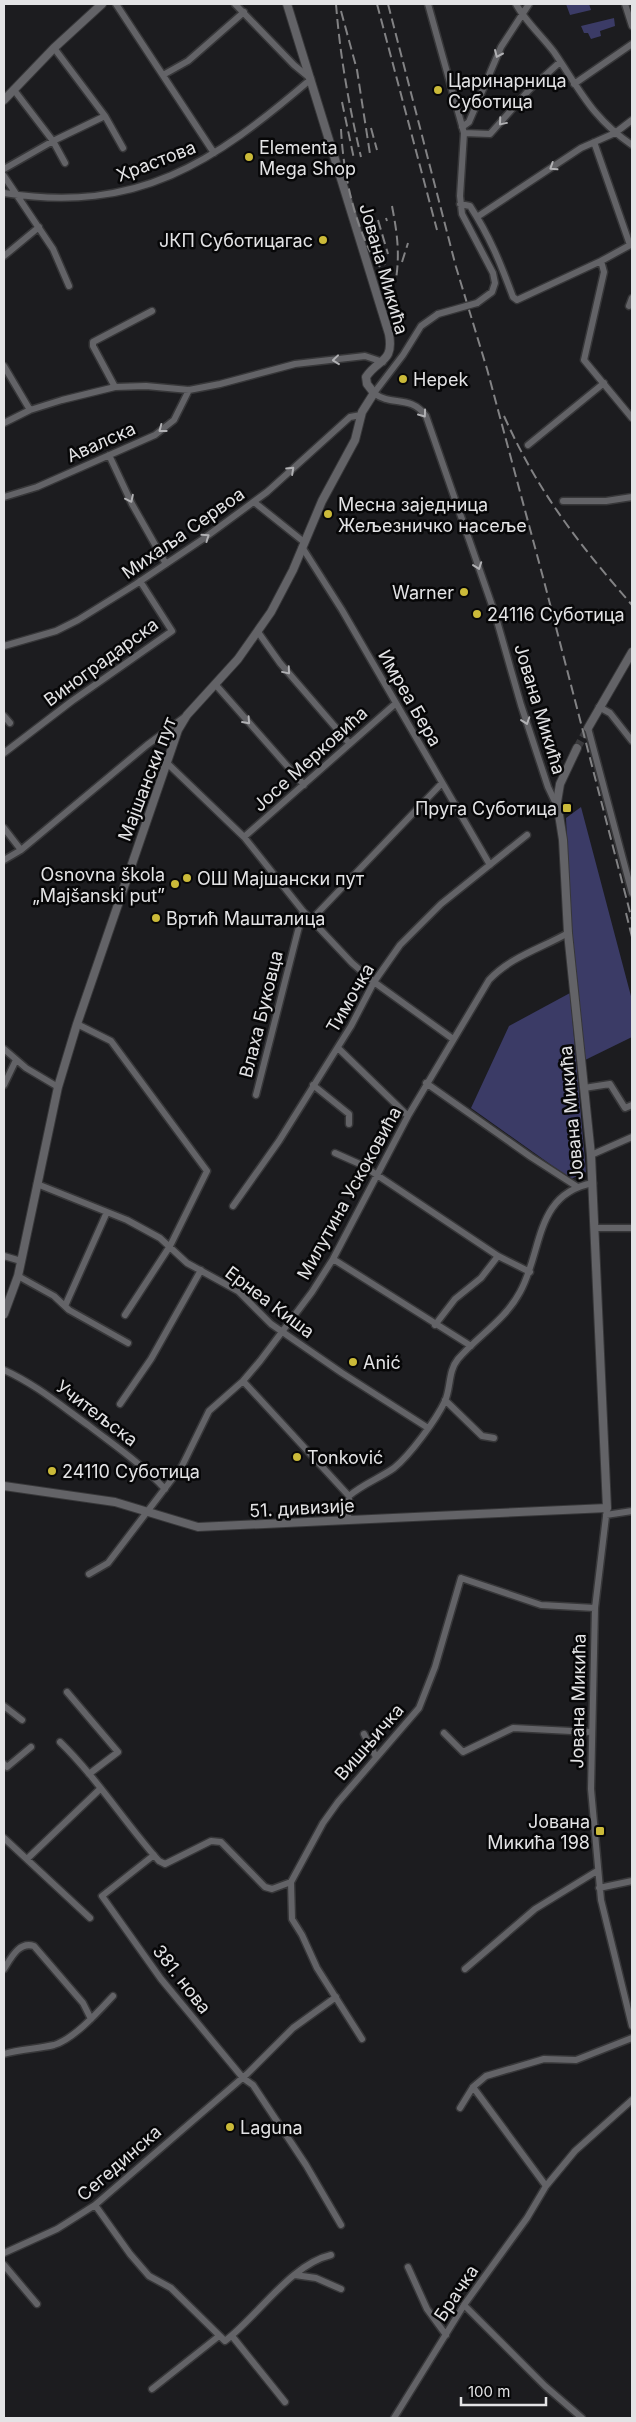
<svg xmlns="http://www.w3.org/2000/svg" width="636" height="2422" font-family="Inter,sans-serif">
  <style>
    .green { fill: #3b3b66 }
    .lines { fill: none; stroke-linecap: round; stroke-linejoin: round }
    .tertiary-tunnel { stroke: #3a3a3d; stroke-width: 8; stroke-dasharray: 8 4; stroke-linecap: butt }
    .minor-casing { stroke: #373739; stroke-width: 9 }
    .tertiary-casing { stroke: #373739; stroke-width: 10 }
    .minor { stroke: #636367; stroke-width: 6 }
    .tertiary { stroke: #636367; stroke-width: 8 }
    .rail { stroke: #828284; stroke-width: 2; stroke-dasharray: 10 5; stroke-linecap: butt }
    .minor-bridge-casing { stroke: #373739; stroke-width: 9; stroke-linecap: butt }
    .minor-bridge { stroke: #636367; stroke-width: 6 }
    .oneway { stroke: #b0b0b3 }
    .poi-dot { fill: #cbba39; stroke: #070708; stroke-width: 2 }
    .labels { text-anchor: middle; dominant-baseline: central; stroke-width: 5; stroke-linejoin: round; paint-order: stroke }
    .poi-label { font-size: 18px; fill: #e3e3e5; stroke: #070708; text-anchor: start }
    .street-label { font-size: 18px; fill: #e3e3e5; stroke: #070708 }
  </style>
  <rect width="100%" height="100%" fill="#1c1c1f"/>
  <!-- green -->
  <path class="green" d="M566,4h23l2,6 -21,5z
    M614,18l1,8 -15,5 1,5 -10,3 -3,-6h-4l-3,-7z
    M581,807l51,193v37l-51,25 -4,-85 -6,-54 -5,-105z
    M570,993l16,179 -15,7 -100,-71 38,-82z"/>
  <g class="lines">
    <!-- tertiary-tunnel -->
    <path class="tertiary-tunnel" d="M577,748l11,-20"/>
    <!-- minor casing -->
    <g class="minor-casing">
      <path id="minor" d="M116,4l98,149
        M428,4l36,129 -4,63 2,18 31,59 2,10 -3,9 -15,11
        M516,4c9,17 26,32 38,48 26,38 38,66 78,93
        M625,4l7,22
        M54,48l51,68 18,32
        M163,75l25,-14 56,-49
        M574,84l58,-40
        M14,90l39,51 12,22
        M462,127l7,-5 32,-75 28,-43
        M464,133l26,1 39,-44 31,-28
        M594,142l36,103
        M4,169l49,-28 52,-25
        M4,176l49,73 16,37
        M4,193c134,21 209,-30 307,-114l-17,-14 -59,-61
        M460,204l10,2c20,31 30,56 43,91l4,3 84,-39 31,-17
        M477,217l104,-69 34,-15 17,-13
        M4,256l35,-29
        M601,261l3,11 -20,88 48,58
        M629,306l3,-8
        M438,314l-17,12 -18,29 -29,38c17,14 36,1 52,23l69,198 26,91 27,82 9,19
        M4,366l26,44
        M115,387l-22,-41v-4l59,-31
        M4,423l26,-13 32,-10 53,-13 31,-1 43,4 31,-6 75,-20 70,-8 18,6
        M528,445l76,-62
        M109,455l23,49 34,60
        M4,497l33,-10 118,-52 19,-15 15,-30
        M563,501h43l26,-4
        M254,502l50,40
        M302,547l40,63 148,255
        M258,632l22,31 69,80
        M4,646l52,-15 22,-11 58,-36 67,-45 64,-47 83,-75 11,-2
        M215,684l89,101
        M599,707l11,6 22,28
        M4,716l6,7
        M588,728l44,165
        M4,753l68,-52 100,-70 -32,-50
        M166,762l78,75 59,74 49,52 22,19 79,57
        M4,828l17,22
        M244,837l151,-133
        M4,860l17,-10 126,-105 39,-29
        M311,920l131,-137
        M77,1024l34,17 96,130 -37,75 -45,69
        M338,1048l70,68
        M4,1049l22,19 32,19
        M426,1083l105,74 45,29
        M4,1085l12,-25
        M313,1085l36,29v10
        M584,1088l26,-4 15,24 7,-3
        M256,1095l47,-184
        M335,1153l27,12 136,91 32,16
        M591,1155l41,-18
        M37,1184l90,36 33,18 27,25 51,28 33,33 71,49 86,55
        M233,1206l46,-65 72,-115 23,-44 26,-37 41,-41 86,-69
        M595,1228h37
        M4,1256l17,5
        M333,1259l138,87
        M18,1276l36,20 15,14 59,33
        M65,1306l42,-94
        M435,1325l20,-26 26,-21 17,-22
        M4,1370c31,14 56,35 84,55 27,21 54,39 77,64
        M243,1381l106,115
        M445,1400l37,36 12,2
        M120,1404l31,-45 50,-89
        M607,1508l-12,100 -4,181 10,111 31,126
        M606,1515l26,-4
        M348,1520l1,-24c14,-12 31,-18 45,-28 16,-13 42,-48 51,-67 6,-13 3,-30 13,-42 21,-24 47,-39 62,-67 23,-41 14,-98 73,-109
        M89,1574l19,-11 74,-97 27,-55 34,-30 17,-20 52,-69 21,-33 75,-143 81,-136c21,-23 53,-32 79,-47
        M67,1692l51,60 -29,22
        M4,1706l18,14
        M444,1733l19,19 50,-24 78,4
        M364,1734l12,23
        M60,1742c37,36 65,81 99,119l6,3 46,-23 10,1 44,45 7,2 19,-7
        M4,1764l3,3 24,-20
        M4,1838l86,80
        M154,1855l-52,41 59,83 82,99 10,7 53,80 35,60
        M27,1859l73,-70
        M599,1888l33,-7
        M4,1969c7,-11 15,-28 30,-23l49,57 8,16
        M465,1969l70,-60 62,-38
        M362,2039l-45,-71 -15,-33 -10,-16 -1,-37 32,-59 15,-21 81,-94 16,-41 26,-89 80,27 54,3
        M4,2054c16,-5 33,-5 50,-9 20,-6 45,-34 59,-49
        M473,2087l73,99
        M460,2108l13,-21 13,-11 58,-17 32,1 56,-22
        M95,2205l35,49 19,22 22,12 54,53c33,-25 66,-77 106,-86
        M4,2253l53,-24 38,-24 152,-131 46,-46 43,-31
        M4,2265l33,39
        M408,2267l19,42 19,26
        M295,2275l21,3 25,11
        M464,2305l81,81 37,32
        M232,2336l53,66
        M152,2389l67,-53
        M394,2418l70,-113 63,-87 19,-32 29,-35 57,-51"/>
    </g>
    <!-- tertiary casing -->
    <g class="tertiary-casing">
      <path id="tertiary" d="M4,100l50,-52 48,-44
        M588,728l44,-76
        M4,1314l14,-38 40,-189 19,-63 101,-294 9,-15 51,-56 33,-47 22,-42 29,-69 33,-61 7,-28 12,-19 -7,-9 -1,-7c13,-19 28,-14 23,-43l-102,-330
        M4,1486l111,16 83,25 409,-19 -16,-353 -23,-222 -5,-93 -6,-38 3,-18 17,-36"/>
    </g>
    <!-- minor -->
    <use href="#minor" class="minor"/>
    <!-- tertiary -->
    <use href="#tertiary" class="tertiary"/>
    <!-- rail -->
    <path class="rail" d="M336,4c4,52 13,102 25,153
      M377,4l60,226
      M388,4l68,263 31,102 57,212 88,339
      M341,11l16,59 13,84
      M342,102l12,57
      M371,128l6,22
      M341,129c2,39 10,80 26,116 6,13 15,25 23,36
      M392,206c5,26 8,47 4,73
      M386,218l1,3
      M378,220l10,34
      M371,222l14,43
      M402,262l6,-19
      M504,416c34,76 74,127 128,189
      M626,913l6,24"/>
    <!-- minor-bridge casing -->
    <g class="minor-bridge-casing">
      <path id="minor-bridge" d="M438,314l39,-11"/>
    </g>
    <!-- minor-bridge -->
    <use href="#minor-bridge" class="minor-bridge"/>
  </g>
  <!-- one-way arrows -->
  <defs><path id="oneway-chevron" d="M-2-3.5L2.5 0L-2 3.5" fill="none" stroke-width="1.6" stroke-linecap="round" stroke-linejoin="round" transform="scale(1.25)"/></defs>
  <g class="oneway">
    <use href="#oneway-chevron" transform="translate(498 54) rotate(114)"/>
    <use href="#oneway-chevron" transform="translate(502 122) rotate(130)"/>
    <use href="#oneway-chevron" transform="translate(553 167) rotate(147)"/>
    <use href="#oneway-chevron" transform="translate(336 360) rotate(174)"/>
    <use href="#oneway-chevron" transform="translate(423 414) rotate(54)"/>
    <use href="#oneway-chevron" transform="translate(162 429) rotate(143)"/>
    <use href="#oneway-chevron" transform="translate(291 470) rotate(-43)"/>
    <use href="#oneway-chevron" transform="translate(130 499) rotate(64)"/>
    <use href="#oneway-chevron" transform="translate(206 537) rotate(-35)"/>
    <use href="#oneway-chevron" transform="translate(478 566) rotate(70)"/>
    <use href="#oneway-chevron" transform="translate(287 671) rotate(50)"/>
    <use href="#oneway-chevron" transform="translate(247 721) rotate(48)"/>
    <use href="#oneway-chevron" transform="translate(526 721) rotate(71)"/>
  </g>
  <!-- markers -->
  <g class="poi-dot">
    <circle cx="438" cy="90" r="5"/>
    <circle cx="249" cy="157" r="5"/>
    <circle cx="323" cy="240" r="5"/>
    <circle cx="403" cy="379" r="5"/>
    <circle cx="328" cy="514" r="5"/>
    <circle cx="464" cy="592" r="5"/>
    <circle cx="477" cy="614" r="5"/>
    <rect x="562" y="803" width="10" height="10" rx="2.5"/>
    <circle cx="187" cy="878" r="5"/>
    <circle cx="175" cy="884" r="5"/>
    <circle cx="156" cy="918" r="5"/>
    <circle cx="353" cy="1362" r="5"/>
    <circle cx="297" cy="1457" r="5"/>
    <circle cx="52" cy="1471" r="5"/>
    <rect x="595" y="1826" width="10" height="10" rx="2.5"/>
    <circle cx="230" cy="2127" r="5"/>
  </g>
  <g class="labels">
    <!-- poi labels -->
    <g class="poi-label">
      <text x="448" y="80">Царинарница<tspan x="448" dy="21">Суботица</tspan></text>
      <text x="259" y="147">Elementa<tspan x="259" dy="21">Mega Shop</tspan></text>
      <text x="313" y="240" text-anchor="end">ЈКП Суботицагас</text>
      <text x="413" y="379">Hepek</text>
      <text x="338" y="504">Месна заједница<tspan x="338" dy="21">Жељезничко насеље</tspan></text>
      <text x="454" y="592" text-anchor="end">Warner</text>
      <text x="487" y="614">24116 Суботица</text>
      <text x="557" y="808" text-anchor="end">Пруга Суботица</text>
      <text x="165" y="874" text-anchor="end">Osnovna škola<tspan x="165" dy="21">„Majšanski put”</tspan></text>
      <text x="197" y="878">ОШ Мајшански пут</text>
      <text x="166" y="918">Вртић Машталица</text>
      <text x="363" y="1362">Anić</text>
      <text x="307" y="1457">Tonković</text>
      <text x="62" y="1471">24110 Суботица</text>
      <text x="590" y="1821" text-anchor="end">Јована<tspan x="590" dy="21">Микића 198</tspan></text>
      <text x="240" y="2127">Laguna</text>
    </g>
    <!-- street labels -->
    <g class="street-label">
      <text transform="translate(156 161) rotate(-21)">Храстова</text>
      <text transform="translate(384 269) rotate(74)">Јована Микића</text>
      <text transform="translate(101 442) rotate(-24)">Авалска</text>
      <text transform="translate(183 533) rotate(-35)">Михаља Сервоа</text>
      <text transform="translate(101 662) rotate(-36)">Виноградарска</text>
      <text transform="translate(410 698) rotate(60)">Имреа Бера</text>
      <text transform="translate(540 709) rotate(73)">Јована Микића</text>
      <text transform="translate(310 759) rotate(-42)">Јосе Мерковића</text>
      <text transform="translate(147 779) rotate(-69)">Мајшански пут</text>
      <text transform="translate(350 998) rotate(-60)">Тимочка</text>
      <text transform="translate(261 1014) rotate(-76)">Влаха Буковца</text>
      <text transform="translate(571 1113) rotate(-95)">Јована Микића</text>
      <text transform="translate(349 1193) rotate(-61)">Милутина Ускоковића</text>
      <text transform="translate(270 1302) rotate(37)">Ернеа Киша</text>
      <text transform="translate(97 1413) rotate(37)">Учитељска</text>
      <text transform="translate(302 1508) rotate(-3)">51. дивизије</text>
      <text transform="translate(578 1701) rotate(-89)">Јована Микића</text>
      <text transform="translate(369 1742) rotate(-49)">Вишњичка</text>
      <text transform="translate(182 1979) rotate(52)">381. нова</text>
      <text transform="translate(119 2163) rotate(-41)">Сегединска</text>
      <text transform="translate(456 2293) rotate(-56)">Брачка</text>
    </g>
  </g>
  <!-- border -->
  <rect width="636" height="2422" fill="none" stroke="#e3e3e5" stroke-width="10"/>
  <!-- scale -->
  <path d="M461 2397v8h85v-8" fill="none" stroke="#e3e3e5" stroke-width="2.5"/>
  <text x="468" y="2397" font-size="15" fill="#e3e3e5" stroke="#070708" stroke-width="4" paint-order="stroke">100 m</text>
</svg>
